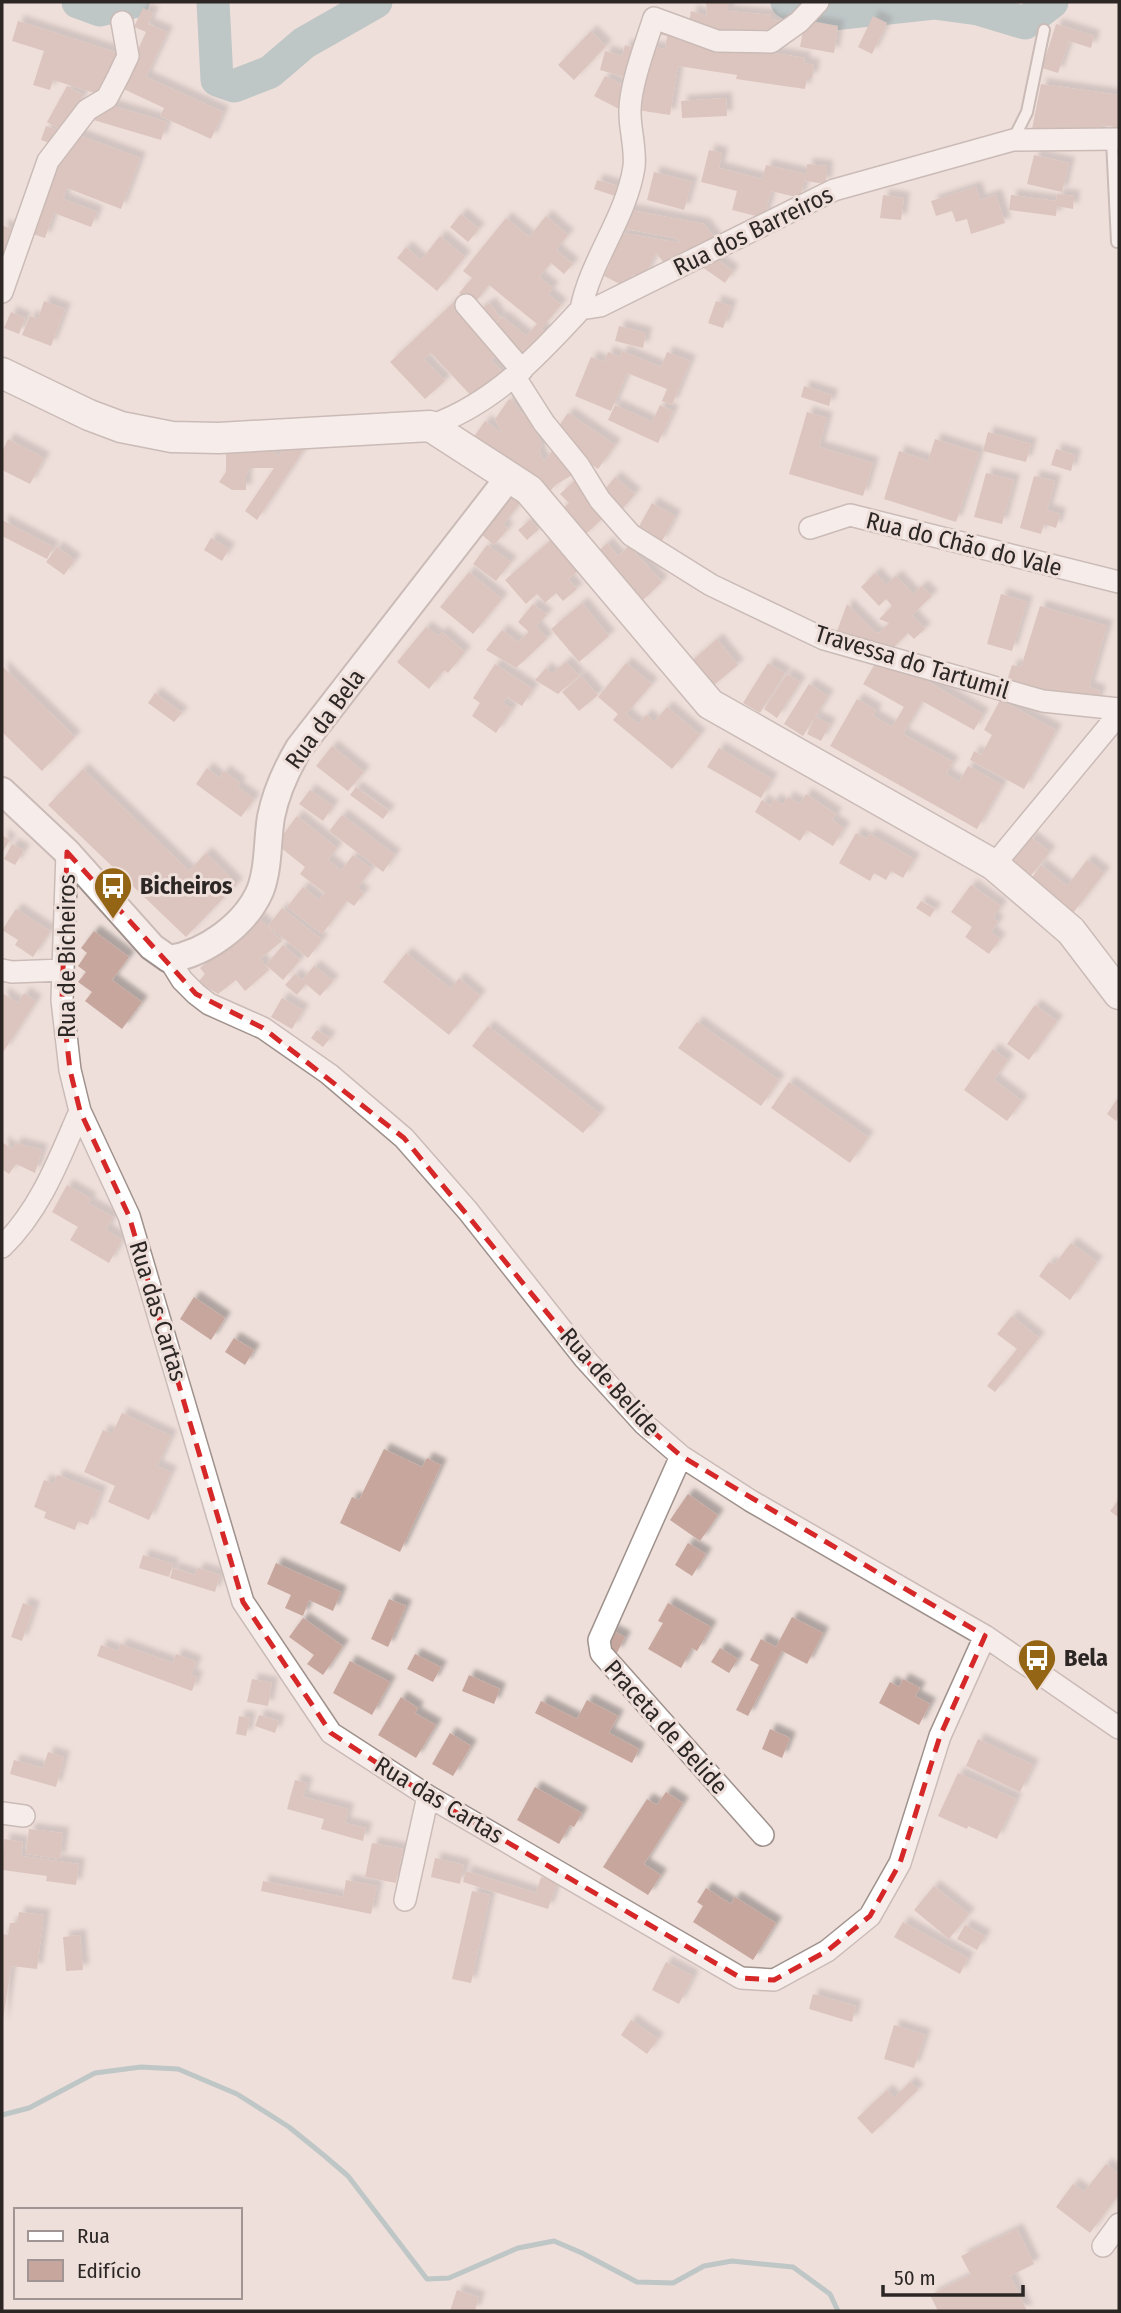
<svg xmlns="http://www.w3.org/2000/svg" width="1121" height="2313" font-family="'Fira Sans Condensed',sans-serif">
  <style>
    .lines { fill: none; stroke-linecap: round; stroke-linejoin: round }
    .stream { stroke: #83a8ae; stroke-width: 5 }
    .river { stroke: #83a8ae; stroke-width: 33 }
    .building { fill: #c7a69d; filter: url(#shadow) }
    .service-casing { stroke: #9f918c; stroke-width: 14 }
    .minor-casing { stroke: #9f918c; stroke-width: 24 }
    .tertiary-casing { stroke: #9f918c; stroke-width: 30 }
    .secondary-casing { stroke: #9f918c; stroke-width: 33 }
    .service { stroke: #fff; stroke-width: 10 }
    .minor { stroke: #fff; stroke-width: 21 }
    .tertiary { stroke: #fff; stroke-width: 26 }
    .secondary { stroke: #fff; stroke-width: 30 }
    .marked { fill: none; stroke: #d62828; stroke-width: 5; stroke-dasharray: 14 9; stroke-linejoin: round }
    .labels { text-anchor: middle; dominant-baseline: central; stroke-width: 6; stroke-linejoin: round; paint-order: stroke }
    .street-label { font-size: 24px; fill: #2c2725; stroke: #eedfda }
    .poi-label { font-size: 24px; font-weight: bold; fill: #2c2725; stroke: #eedfda; text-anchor: start }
  </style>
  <defs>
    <filter id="shadow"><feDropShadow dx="6" dy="-6" stdDeviation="2" flood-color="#0004"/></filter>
  </defs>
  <rect width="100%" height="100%" fill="#eedfda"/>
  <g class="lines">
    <!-- stream -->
    <path class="stream" d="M2,2115l27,-7 66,-35 46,-6 37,2 59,25 52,33 37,30 22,19 79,103 22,-1 69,-30 36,-7 28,12 55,29 36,1 31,-17 28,-5 61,6 37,27 8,17"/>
    <!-- river -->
    <path class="river" d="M78,2l22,8 33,-8
      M213,2l4,78 17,6 36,-14 34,-29 72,-41
      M787,2l27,14 120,-13 44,6 47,14 27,-21"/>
  </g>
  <!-- building -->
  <path class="building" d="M706,2h22v9l43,4v4l19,4 -18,14 -84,-8 3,-18 16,5z
    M143,8l10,5 -5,11 19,8 -21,45 77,35 -12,27 -51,-23 4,-8 -49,-23 16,-20 15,-33 -12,-5z
    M873,16l14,7 -15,31 -14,-7z
    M805,20l33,6 -4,27 -34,-6z
    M18,21l100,32 -14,43 -51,-16 -3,10 -17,-5 11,-34 -32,-10z
    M1056,24l38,12 -3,12 -22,-7 -11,32 -16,-5z
    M657,26l22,12 126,20 -1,5 10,2 -2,13h-5l-2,11 -69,-10 1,-4 -59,-9 -8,49 -33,-5 9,-64 19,3 2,-13 -11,-2z
    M591,31l15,15 -32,34 -16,-15z
    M625,45l15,5 -8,29 -32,-9 5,-19 17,5z
    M605,76l27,14 -11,20 -27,-14z
    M1041,84l78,11v33l-17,-3 -2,14 -68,-10z
    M67,86l16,9 -20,36 -16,-9z
    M726,98l1,18 -45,2 -1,-17z
    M96,101l71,21 -6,18 -71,-21z
    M46,126l14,5 -5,14 -14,-5z
    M65,130l75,28 -19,51 -54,-21 -4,11 34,13 -6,15 -37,-14 -9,25 -18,-6z
    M709,150l13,3 -3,15 43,11 4,-14 40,9 -6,24 -29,-7 -7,27 -32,-8 5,-19 -36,-9z
    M1034,155l35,8 -7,29 -35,-8z
    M807,164l20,2 -1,18 -21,-3z
    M654,172l38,10 -8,28 -37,-10z
    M597,180l24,7 -3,10 -24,-8z
    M976,187l4,13 16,-5 9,28 -34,11 -4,-15 -11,3 -4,-11 -16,5 -5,-15z
    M1057,194l17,2 -1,13 -16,-3 -1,10 -47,-6 2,-15 45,6z
    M883,195l21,3 -3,22 -21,-2z
    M625,209l79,15 14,18 -54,21 -8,-10 -12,24 -12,-2 -6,12 -22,-11 7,-15 5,-29 65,11 -6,-5 -59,-11z
    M461,214l18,15 -11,13 -18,-15z
    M546,216l22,19 -12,15 17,14 -9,10 -13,-11 -12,14 14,11 -5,6 13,11 -20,24 7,5 -29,31 -30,-35 14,-13 23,19 11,-12 -48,-39 -16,20 -14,-12 13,-15 -9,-7 43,-53 23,19z
    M2,225l19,8 -19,44z
    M440,236l25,21 -28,34 -40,-33 9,-11 15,13z
    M711,255l22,16 -8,12 -23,-16z
    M44,301l21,8 -14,37 -29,-11 8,-19 8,3z
    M455,301l46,50 -10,9 13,14 -29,26 -44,-47 -7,6 21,22 -20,18 -35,-37z
    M716,301l15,5 -8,22 -15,-5z
    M490,303l11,16 -14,9 -11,-16z
    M11,312l14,6 -6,16 -15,-6z
    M619,326l27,7 -3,15 -28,-7z
    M622,351l39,16 6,-15 23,9 -18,44 -10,-4 5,-12 -40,-16 -16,38 -36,-15 16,-39 13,5 4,-10 12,5z
    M804,386l28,9 -3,11 -28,-9z
    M509,399l5,3 5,9 8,6 15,28 -3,6 5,11 7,-10 6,-4 17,26 -19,11 -6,8 -78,-52 14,-20 18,13 -8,-15z
    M615,405l37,17 8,-17 13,6 -15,32 -50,-23z
    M807,412l20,6 -8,29 54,16 -10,33 -74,-22z
    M568,413l47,32 -17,24 -32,-22 -10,-17z
    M988,432l43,12 -5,18 -43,-11z
    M8,439l36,19 -14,26 -28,-14v-18z
    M935,439l44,14 -23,69 -72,-23 15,-48 29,10z
    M306,446l-49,74 -12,-9 29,-43h-24l-4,7v15h-14l-13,-8 7,-10v-22l44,-1 9,7 6,-9z
    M1056,449l19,6 -4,16 -20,-6z
    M986,473l28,7 -12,44 -28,-7z
    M1034,476l21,5 -8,29 13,4 -4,14 -12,-4 -3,10 -21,-6z
    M615,477l20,17 -17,20 -20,-16z
    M577,478l32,34 -26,25 -24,-25 10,-9 -9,-9z
    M508,492l13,10 -18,23 5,4 -14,16 -18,-15z
    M652,503l23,13 -14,27 -24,-13z
    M2,520l51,27 -6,12 -45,-23z
    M530,520l9,9 -12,11 -9,-10z
    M211,538l18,11 -7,12 -18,-11z
    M551,540l27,31 -10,8 9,10 -14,12 -7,-8 -11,10 -8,-9 -11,10 -21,-24z
    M607,543l11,13 11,-10 33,36 -22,21 -45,-48z
    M487,545l24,17 -15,19 -23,-17z
    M57,547l18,13 -11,15 -18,-13z
    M469,572l33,27 -29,35 -33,-27z
    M875,573l11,12 10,-9 17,18 9,-8 10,10 -20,19 13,14 -11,10 -6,-6 -19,19 -52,-21 10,-27 28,28 4,1 10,-10 -10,-4 13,-13 -6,-7 -7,7 -18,-19z
    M1001,594l26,8 -15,49 -25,-7z
    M582,603l27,33 -30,26 -28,-33z
    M533,604l14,11 -11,11 11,13 -31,29 -30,-18 16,-20 16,12 11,-10 -11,-10z
    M1040,606l67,20 -18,61 11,4 -5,16 -90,-20 7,-22 9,2z
    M426,627l12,9 4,-4 23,20 -17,21 -4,-3 -15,19 -32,-27z
    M717,639l21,26 -30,25 -21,-25z
    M881,654l102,60 -9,16 -52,-29 -19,33 50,28 -7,12 13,8 9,-16 34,19 -25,44 -147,-83 27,-47 19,11 -3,6 19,11 12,-20 -41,-23z
    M566,662l13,14 -21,18 -23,-14 11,-12 6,6z
    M626,663l26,21 -26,30 12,10 8,-9 8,7 13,-15 33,28 -28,34 -59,-49 5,-6 -20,-17z
    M768,663l17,10 -25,40 -17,-10z
    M495,664l38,25 -11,17 -15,-9 -4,6 9,6 -16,24 -24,-17 8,-13 -7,-5z
    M2,666l73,71 -33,34 -40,-39z
    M787,674l13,8 -23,36 -13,-9z
    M581,676l17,19 -19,16 -17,-19z
    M809,684l19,12 -25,40 -19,-12z
    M155,693l27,20 -8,9 -26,-19z
    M1000,700l56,30 -32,59 -54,-29 4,-9 7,4 11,-20 -8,-5z
    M815,717l15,7 -9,17 -14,-7z
    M332,746l32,26 -16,19 -32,-25z
    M719,748l53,31 -11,19 -54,-31z
    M207,768l12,10 5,-7 16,12 -3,4 17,12 -13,18 -45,-33z
    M83,769l106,102 17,-18 31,31 -51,53 -138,-132z
    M356,787l33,24 -6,8 -33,-24z
    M310,790l23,16 -10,15 -24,-17z
    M806,794l30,20 -4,6 12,8 -11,18 -26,-16 -7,11 -45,-29 7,-12 9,6 3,-7 9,6 5,-8 12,7z
    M342,815l53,40 -12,17 -54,-41z
    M297,816l40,32 -9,12 13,11 12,-16 19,14 -15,19 7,5 -10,13 -7,-5 -25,33 -35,-27 16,-20 16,13 6,-7 -25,-19 5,-7 -29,-23z
    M856,833l11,6 3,-5 44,25 -11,19 -12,-7 -5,9 -12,-7 -4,8 -31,-18z
    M2,835l8,5 -8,13z
    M1031,837l19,15 -21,26 -19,-15z
    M12,844l12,6 -9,15 -11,-6z
    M1087,860l17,13 -31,40 -43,-33 11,-15 26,21z
    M971,885l30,21 -8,12 5,4 -7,10 9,7 -11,15 -24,-17 7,-10 -21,-15z
    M921,901l14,8 -5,8 -14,-9z
    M282,908l40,32 -14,18 -40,-32z
    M16,909l34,22 -17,26 -18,-12 3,-5 -16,-10z
    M259,918l23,23 -22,18 9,11 -24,21 -9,-11 -18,14 -20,-12 7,-8 -5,-6z
    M94,931l35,26 -17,23 30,22 -20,27 -37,-28 7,-9 -14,-10 8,-10 -8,-6 9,-13 -6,-5z
    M283,945l17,15 -17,20 -17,-15z
    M406,953l45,36 8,-11 21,18 -31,39 -66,-53z
    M314,966l19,15 -13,15 -14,-12 -9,11 -12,-10 10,-11 7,6z
    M2,993l16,10 6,-10 12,8 -32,50 -2,-2z
    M282,998l21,12 -11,19 -21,-12z
    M1035,1005l22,16 -28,39 -22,-16z
    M697,1022l82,58 -18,26 -83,-58z
    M488,1026l112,88 -17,19 -111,-87z
    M317,1030l13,8 -7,9 -12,-9z
    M993,1049l15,11 -14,20 28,21 -15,20 -43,-31z
    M789,1082l79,55 -18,26 -79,-55z
    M1117,1099l2,2v15l-3,5 -9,-7z
    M2,1142l10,7 4,-6 26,7 -7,23 -19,-9 -7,10 -7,-5z
    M67,1185l24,14 -3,4 25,14 -7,13 16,10 -13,23 -39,-23 8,-13 -26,-15z
    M1071,1243l26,19 -27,38 -31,-24 10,-14 5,3z
    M194,1297l31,21 -14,22 -31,-21z
    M1012,1316l27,22 -44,54 -8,-6 30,-37 -20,-15z
    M234,1338l20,12 -9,15 -20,-13z
    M122,1413l49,23 -14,30 14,6 -22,48 -41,-18 7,-16 -31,-14 19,-42 9,4z
    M384,1449l38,18 5,-9 14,7 -41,87 -60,-29 12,-26 7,3z
    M57,1475l44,17 -13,33 -10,-4 -3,9 -31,-12 2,-6 -12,-5 10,-27 10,4z
    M688,1494l30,21 -18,26 -30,-21z
    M1119,1499v19l-9,-7z
    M688,1543l18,11 -14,22 -17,-11z
    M143,1555l30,9 -4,13 -30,-9z
    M276,1563l65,29 -8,19 -24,-11 -6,16 -18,-8 6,-13 -24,-11z
    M173,1568l22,7 3,-7 22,7 -5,17 -45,-14z
    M389,1599l17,7 -18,41 -17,-8z
    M23,1603l11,4 -12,34 -11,-4z
    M668,1603l43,24 -14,24 -5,-3 -11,20 -33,-19 15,-26 -5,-2z
    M792,1617l31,16 -16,31 -25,-13 -34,65 -12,-6 23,-45 -9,-5 11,-21 15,8z
    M303,1618l40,28 -20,29 -16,-11 7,-9 -25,-18z
    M611,1630l14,7 -8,16 -14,-7z
    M120,1644l53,19 3,-9 20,8 -5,13 6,2 -5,14 -95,-35 4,-11 17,6z
    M720,1648l18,11 -9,14 -18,-11z
    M415,1654l26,13 -8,15 -26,-13z
    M350,1661l40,21 -18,33 -39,-22z
    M469,1675l31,14 -6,15 -32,-13z
    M252,1679l20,4 -4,23 -21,-4z
    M903,1679l17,9 -5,8 15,8 -11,21 -40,-22 11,-21 9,5z
    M401,1697l17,11 -3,5 21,12 -20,33 -38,-23z
    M587,1700l31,16 -9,17 30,16 -7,14 -97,-50 6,-12 36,18z
    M259,1715l20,6 -4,12 -20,-7z
    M239,1716l11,2 -4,18 -10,-2z
    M770,1729l20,9 -8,20 -20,-9z
    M450,1733l21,13 -18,30 -21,-12z
    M978,1739l55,26 -13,27 -54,-26z
    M48,1752l16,5 -8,30 -46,-13 4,-14 29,8z
    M958,1773l58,26 -19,40 -29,-13 -1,3 -29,-13z
    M295,1780l12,3 -4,14 45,12 -3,14 21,5 -3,13 -42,-12 3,-10 -37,-10z
    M535,1787l47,26 -8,14 -4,-2 -11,19 -42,-24z
    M666,1792l17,11 -39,61 17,11 -13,20 -45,-28 44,-68 10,6z
    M29,1829l34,4 -3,26 -34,-5z
    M4,1839l19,3 -2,14 58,8 -3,21 -30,-4 1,-5 -45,-6z
    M372,1843l31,6 -7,34 -31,-6z
    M435,1858l29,7 -4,19 -29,-7z
    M466,1871l70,22 5,-16 16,5 -9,27 -85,-27z
    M346,1880l31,6 -6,28 -110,-23 2,-10 80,16z
    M934,1886l35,28 -20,25 -35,-29z
    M706,1888l25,16 4,-7 41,26 -23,37 -60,-38 10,-16 -6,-4z
    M472,1891l18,4 -19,88 -19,-4z
    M19,1912l25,3 -7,54 -26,-3 -9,62v-94l6,1 2,-12h7z
    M903,1922l65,36 -8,16 -66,-37z
    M965,1925l20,11 -8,14 -20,-11z
    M80,1935l3,35 -17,1 -3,-34z
    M666,1962l27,14 -14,28 -27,-14z
    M813,1994l43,12 -4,16 -43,-13z
    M631,2020l27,19 -11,15 -26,-19z
    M894,2025l31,10 -11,33 -30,-9z
    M910,2082l8,8 -46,44 -15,-16 30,-28 7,8z
    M1106,2164l13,10v20l-29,39 -34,-26 17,-23 11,8z
    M1017,2229l17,35 -24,12 17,35h-89l-8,-16 41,-20 -10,-19z
    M457,2290l22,7 -4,14h-25z"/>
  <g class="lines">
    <!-- service casing -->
    <g class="service-casing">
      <path id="service" d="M1013,140l14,-28 17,-82
        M1112,140l5,102"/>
    </g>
    <!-- minor casing -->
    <g class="minor-casing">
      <path id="minor" d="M2,292l46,-131 39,-51 20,-12 11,-21 10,-21 -6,-34
        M466,305l56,65
        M581,309c10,-50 45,-91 53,-142 2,-19 -4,-36 -4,-54 -1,-25 16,-70 24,-95l63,23 54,1 28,-20 19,-20
        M514,376l30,47 35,43 21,34 31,35 80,50 113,54 219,62 76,8
        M430,426c63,-22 107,-69 151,-117l19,-3 234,-116 179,-50 106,-1
        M810,528l40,-13 269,67
        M67,852l-5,148 8,70 10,41 49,105 114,386 88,131 97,63 313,182 33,2 53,-29 43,-35 30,-53 40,-127 45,-100
        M994,865l125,-151
        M169,959l13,21 14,14 13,10 54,24 66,46 75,64 64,73 117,148 59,65 37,32 70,45 234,135 134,92
        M2,970l10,2 51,-2
        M2,1247c39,-38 57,-88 78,-136
        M681,1456l-82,184 2,13 162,182
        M2,1813l22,3
        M405,1900l23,-104
        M1103,2246l16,-22"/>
    </g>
    <!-- tertiary casing -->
    <g class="tertiary-casing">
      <path id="tertiary" d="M2,791l65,61 85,95 17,12c36,-5 76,-34 91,-68 9,-23 7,-50 11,-74 5,-25 15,-47 28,-69l211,-272"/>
    </g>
    <!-- secondary casing -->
    <g class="secondary-casing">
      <path id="secondary" d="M2,373l87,42 32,12 51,10 47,1 211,-12 99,64 181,214 284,161 77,66 48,63"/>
    </g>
    <!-- service -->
    <use href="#service" class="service"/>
    <!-- minor -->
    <use href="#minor" class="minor"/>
    <!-- tertiary -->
    <use href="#tertiary" class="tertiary"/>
    <!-- secondary -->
    <use href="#secondary" class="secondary"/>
  </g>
  <!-- marked area -->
  <path d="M0 0H1121V2313H0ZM67,852l129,142 67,34 141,110 181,221 59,65 37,32 304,180 -45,100 -40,127 -30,53 -43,35 -53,29 -33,-2 -313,-182 -97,-63 -88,-131 -114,-386 -49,-105 -10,-41 -8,-70z" fill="#eedfda" fill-opacity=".55" fill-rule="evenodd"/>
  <path class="marked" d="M67,852l129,142 67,34 141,110 181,221 59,65 37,32 304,180 -45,100 -40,127 -30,53 -43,35 -53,29 -33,-2 -313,-182 -97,-63 -88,-131 -114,-386 -49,-105 -10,-41 -8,-70z"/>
  <!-- icons -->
  <defs>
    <g id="bus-pin" transform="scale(2.0125)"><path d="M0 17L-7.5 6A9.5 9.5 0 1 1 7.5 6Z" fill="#946514" stroke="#eedfda"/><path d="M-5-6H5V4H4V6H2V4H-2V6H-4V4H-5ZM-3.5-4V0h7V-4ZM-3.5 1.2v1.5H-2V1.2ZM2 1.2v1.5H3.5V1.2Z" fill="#fff"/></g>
  </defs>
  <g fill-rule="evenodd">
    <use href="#bus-pin" x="113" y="886"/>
    <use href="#bus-pin" x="1037" y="1658"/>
  </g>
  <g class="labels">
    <!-- street labels -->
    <g class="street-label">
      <text transform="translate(753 231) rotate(-26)">Rua dos Barreiros</text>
      <text transform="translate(964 544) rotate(14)">Rua do Chão do Vale</text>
      <text transform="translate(912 662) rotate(17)">Travessa do Tartumil</text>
      <text transform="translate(325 719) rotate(-54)">Rua da Bela</text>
      <text transform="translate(67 956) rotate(-90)">Rua de Bicheiros</text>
      <text transform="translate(158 1311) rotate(73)">Rua das Cartas</text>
      <text transform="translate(610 1382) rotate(48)">Rua de Belide</text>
      <text transform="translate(666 1727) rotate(48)">Praceta de Belide</text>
      <text transform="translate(439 1800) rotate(31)">Rua das Cartas</text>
    </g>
    <!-- poi labels -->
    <g class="poi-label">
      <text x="140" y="886">Bicheiros</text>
      <text x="1064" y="1658">Bela</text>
    </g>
  </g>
  <!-- border -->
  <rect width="1121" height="2313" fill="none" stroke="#2c2725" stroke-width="7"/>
  <!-- legend -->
  <rect x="14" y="2208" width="228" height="91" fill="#eedfda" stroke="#a09592" stroke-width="2"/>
  <rect x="28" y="2231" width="35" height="10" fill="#ffffff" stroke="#a09592" stroke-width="2"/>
  <text x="77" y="2243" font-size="21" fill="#2c2725">Rua</text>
  <rect x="28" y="2260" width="35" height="21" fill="#c7a69d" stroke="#a09592" stroke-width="2"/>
  <text x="77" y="2278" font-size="21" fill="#2c2725">Edifício</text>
  <!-- scale -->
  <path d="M883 2285v10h140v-10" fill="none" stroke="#2c2725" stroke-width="3.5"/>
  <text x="894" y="2285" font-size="21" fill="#2c2725" stroke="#eedfda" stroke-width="5" paint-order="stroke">50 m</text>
</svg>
